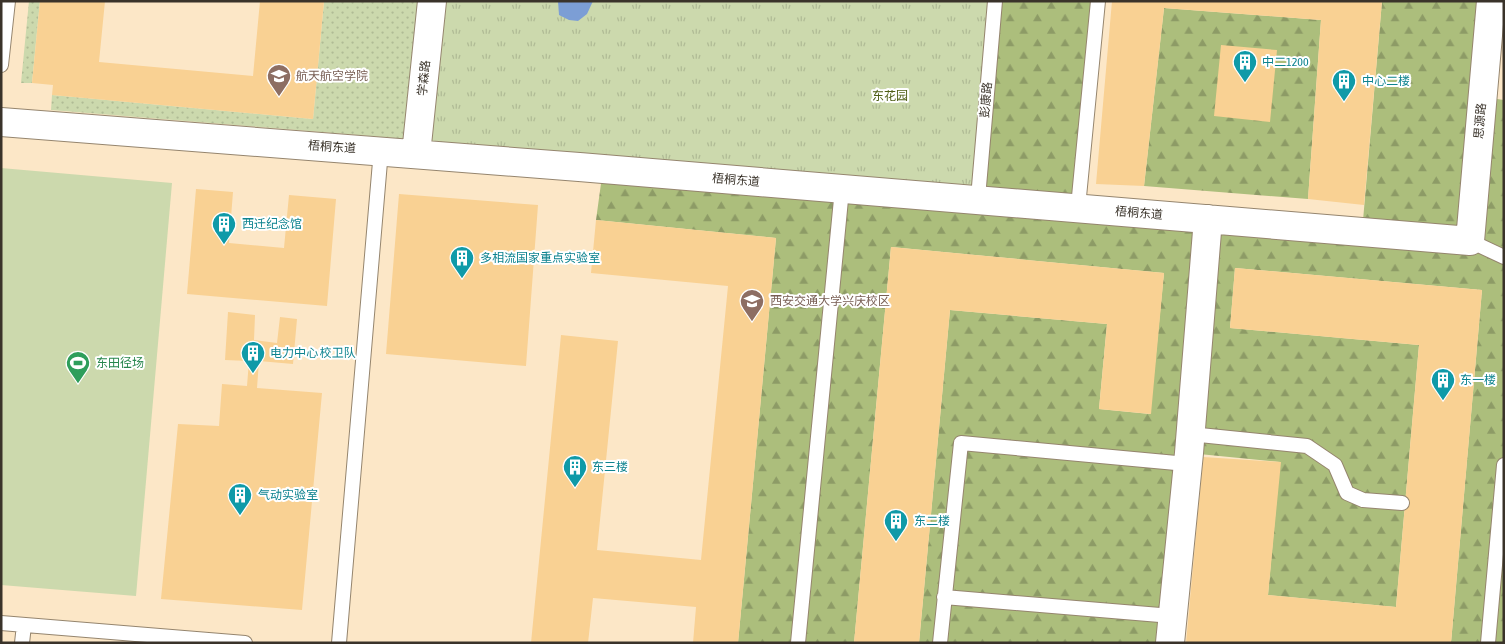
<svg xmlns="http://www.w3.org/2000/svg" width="1505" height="644" font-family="'Asap Condensed','Noto Sans SC',sans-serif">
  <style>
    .built { fill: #fce7c7 }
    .grass { fill: url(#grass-dots) }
    .forest { fill: url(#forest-firs) }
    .park { fill: url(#park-tufts) }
    .pitch { fill: #ccd9ad }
    .water { fill: #7c9ed5 }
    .building { fill: #f9d193 }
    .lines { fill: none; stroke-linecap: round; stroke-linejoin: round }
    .lane-casing { stroke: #95856e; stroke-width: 16 }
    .street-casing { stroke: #95856e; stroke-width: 30 }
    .lane { stroke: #fff; stroke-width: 14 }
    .street { stroke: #fff; stroke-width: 28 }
    .labels { text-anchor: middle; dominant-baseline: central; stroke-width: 4; stroke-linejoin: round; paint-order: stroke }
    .culture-label { font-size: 12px; fill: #0d838f; stroke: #fff; text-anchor: start }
    .education-label { font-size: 12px; fill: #785e54; stroke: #fff; text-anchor: start }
    .street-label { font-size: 12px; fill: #3a332a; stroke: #fff }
    .park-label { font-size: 12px; fill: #4e5e15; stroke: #fff }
    .leisure-label { font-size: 12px; fill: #27864d; stroke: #fff; text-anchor: start }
  </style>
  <defs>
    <pattern id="grass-dots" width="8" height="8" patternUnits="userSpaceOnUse" patternTransform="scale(1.25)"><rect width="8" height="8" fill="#ccd9ad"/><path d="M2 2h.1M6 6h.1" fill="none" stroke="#b0bb95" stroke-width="1.8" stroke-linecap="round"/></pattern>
    <pattern id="forest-firs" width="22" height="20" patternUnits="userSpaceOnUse" patternTransform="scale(1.25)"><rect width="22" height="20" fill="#acbe7c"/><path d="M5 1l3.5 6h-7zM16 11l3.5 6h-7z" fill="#8d9b66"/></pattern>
    <pattern id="park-tufts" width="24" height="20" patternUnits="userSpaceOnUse" patternTransform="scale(1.25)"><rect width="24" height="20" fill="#ccd9ad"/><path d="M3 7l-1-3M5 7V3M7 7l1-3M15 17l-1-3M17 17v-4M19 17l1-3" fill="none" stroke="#b0bb95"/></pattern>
  </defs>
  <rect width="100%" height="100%" fill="#fdf3e4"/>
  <!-- built -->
  <path class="built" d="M1,1h1503v642h-1503z"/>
  <!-- grass -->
  <path class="grass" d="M29,1h11l-8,82h-11z
    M324,1h107l-13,139 -367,-30 1,-15 261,24z"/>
  <!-- forest -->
  <path class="forest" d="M995,1h103l-20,206 -100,-9z
    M1382,1h109l-8,96 21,3v543h-53l31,-353 -247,-22 -5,60 189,17 -23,262 -128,-12 12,-133 -91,-9 -19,190h-251l31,-333 157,14 -8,85 51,5 14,-141 -273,-26 -37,396h-116l38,-405 -180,-18 7,-51 759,63z
    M1164,8l157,12 -13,179 -164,-13z"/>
  <!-- park -->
  <path class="park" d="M432,1h563l-17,197 -562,-44z"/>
  <!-- pitch -->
  <path class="pitch" d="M1,168l171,15 -36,413 -135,-11z"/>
  <!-- water -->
  <path class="water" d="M558,1h35l-6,13 -9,7 -9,-1 -10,-5z"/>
  <!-- building -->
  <path class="building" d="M40,1h65l-6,61 154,14 7,-75h64l-11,118 -261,-24 1,-10 -21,-2z
    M1112,1h270l-18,204 -56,-6 13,-179 -157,-12 -20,178 -48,-2z
    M1221,45l56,5 -7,72 -56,-6z
    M196,189l37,3 -4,51 55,5 5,-53 47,4 -9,107 -140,-12z
    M399,194l139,11 -12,161 -140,-12z
    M596,220l180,18 -38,405h-45l3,-36 -103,-9 -5,45h-57l30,-308 57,6 -21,209 104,10 27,-274 -137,-13z
    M891,247l273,26 -13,141 -52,-5 8,-85 -157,-14 -31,333h-65z
    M1235,268l247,22 -31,353h-265l17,-186 78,5 -13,133 128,12 23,-262 -189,-17z
    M228,312l27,3 -1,25 23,3 3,-26 17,2 -4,45 -34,-3 -2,27 65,5 -20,217 -141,-11 17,-175 41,2 3,-42 25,2 2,-25 -24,-1z"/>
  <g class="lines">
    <!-- lane casing -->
    <g class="lane-casing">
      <path id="lane" d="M1,65l7,-64
        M978,198l17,-197
        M1078,207l20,-206
        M1470,241l34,16
        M1190,434l117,12 28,19 12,28 16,7 39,3
        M944,597l228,19
        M1,623l244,20
        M22,643l2,-18
        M339,643l42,-493
        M798,643l44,-454
        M940,643l21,-200 226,21
        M1488,643l16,-178"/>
    </g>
    <!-- street casing -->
    <g class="street-casing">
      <path id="street" d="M1,122c490,37 979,77 1469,119l21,-240
        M416,154l16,-153
        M1170,643l19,-190 19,-234"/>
    </g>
    <!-- lane -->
    <use href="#lane" class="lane"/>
    <!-- street -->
    <use href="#street" class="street"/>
  </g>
  <!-- icons -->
  <defs>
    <g id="building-pin" transform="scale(1.25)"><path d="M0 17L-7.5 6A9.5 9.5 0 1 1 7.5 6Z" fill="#0f9aa8" stroke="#fff"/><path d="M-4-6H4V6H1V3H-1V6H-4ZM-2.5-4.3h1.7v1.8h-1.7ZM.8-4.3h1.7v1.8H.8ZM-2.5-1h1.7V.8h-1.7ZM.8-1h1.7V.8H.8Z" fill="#fff"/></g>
    <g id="university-pin" transform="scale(1.25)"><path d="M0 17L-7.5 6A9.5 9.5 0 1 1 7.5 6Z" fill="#8d6e63" stroke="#fff"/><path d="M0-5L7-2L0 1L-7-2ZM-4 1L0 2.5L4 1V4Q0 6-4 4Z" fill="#fff"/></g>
    <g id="stadium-pin" transform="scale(1.25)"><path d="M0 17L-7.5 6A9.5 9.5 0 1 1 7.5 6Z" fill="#2e9e5b" stroke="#fff"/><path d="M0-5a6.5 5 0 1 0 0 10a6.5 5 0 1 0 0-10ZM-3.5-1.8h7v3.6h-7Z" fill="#fff"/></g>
  </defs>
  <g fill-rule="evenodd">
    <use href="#building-pin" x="1245" y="62"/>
    <use href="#university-pin" x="279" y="76"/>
    <use href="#building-pin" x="1344" y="81"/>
    <use href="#building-pin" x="224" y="224"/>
    <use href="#building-pin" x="462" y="258"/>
    <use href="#university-pin" x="752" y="301"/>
    <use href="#building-pin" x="253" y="353"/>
    <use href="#stadium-pin" x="78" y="363"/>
    <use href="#building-pin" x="1443" y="380"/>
    <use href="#building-pin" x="575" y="467"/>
    <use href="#building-pin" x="240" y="495"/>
    <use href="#building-pin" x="896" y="521"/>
  </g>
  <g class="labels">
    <!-- culture labels -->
    <g class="culture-label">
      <text x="1262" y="62">中二1200</text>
      <text x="1362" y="81">中心二楼</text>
      <text x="242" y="224">西迁纪念馆</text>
      <text x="480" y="258">多相流国家重点实验室</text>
      <text x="270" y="353">电力中心 校卫队</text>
      <text x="1460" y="380">东一楼</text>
      <text x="592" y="467">东三楼</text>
      <text x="258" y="495">气动实验室</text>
      <text x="914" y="521">东二楼</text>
    </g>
    <!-- education labels -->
    <g class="education-label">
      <text x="296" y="76">航天航空学院</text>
      <text x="770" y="301">西安交通大学兴庆校区</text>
    </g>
    <!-- street labels -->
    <g class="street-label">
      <text transform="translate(424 78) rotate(-84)">学森路</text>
      <text transform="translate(986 100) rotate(-85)">彭康路</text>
      <text transform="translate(1480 121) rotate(-85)">思源路</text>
      <text transform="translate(332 147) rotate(4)">梧桐东道</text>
      <text transform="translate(736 180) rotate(5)">梧桐东道</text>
      <text transform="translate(1139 213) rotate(5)">梧桐东道</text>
    </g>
    <!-- park labels -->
    <g class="park-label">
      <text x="890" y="96">东花园</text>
    </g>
    <!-- leisure labels -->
    <g class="leisure-label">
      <text x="96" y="363">东田径场</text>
    </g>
  </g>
  <!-- border -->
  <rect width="1505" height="644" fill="none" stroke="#3a332a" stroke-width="5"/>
</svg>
